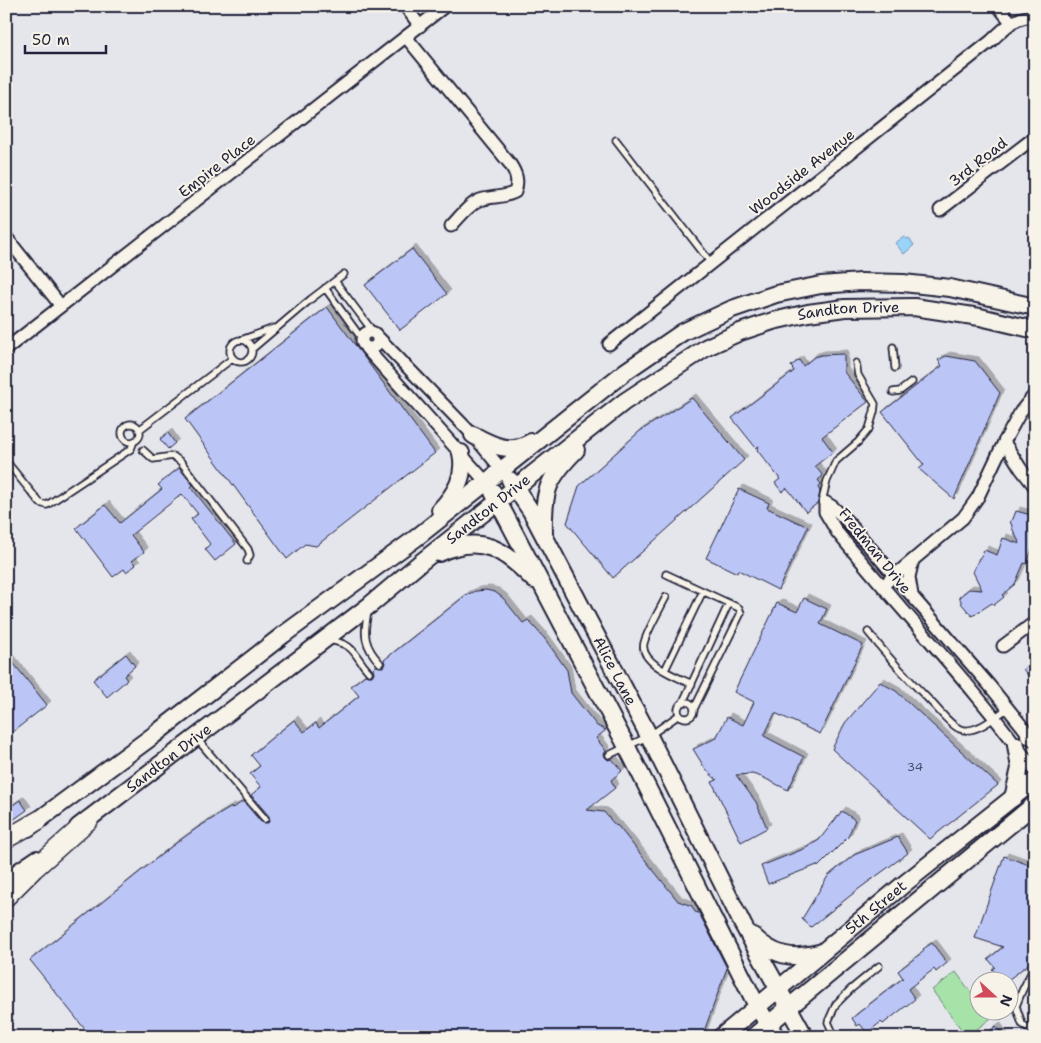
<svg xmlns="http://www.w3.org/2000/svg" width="1041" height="1043" font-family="'Shantell Sans',sans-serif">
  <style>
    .green { fill: #a7e3a9; stroke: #648272 }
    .water { fill: #9ad4fb; stroke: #6a8dae }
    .building { fill: #bbc6f7; stroke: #22223b; filter: url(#shadow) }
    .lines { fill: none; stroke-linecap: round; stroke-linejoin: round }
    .lane-casing { stroke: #22223b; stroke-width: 9 }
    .street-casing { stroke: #22223b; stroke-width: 15 }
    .secondary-casing { stroke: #22223b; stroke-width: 20 }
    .primary-casing { stroke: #22223b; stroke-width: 21 }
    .lane { stroke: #f7f3e8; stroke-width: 5.5 }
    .street { stroke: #f7f3e8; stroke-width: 11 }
    .secondary { stroke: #f7f3e8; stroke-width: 16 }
    .primary { stroke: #f7f3e8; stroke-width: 18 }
    .labels { text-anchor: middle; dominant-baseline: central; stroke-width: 4; stroke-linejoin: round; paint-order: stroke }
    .number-label { font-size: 12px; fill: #484b6a }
    .street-label { font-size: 15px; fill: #22223b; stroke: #f7f3e8 }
  </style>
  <defs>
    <filter id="shadow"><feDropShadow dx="4" dy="-4" stdDeviation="0" flood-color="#0004"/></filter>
  </defs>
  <rect width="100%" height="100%" fill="#e5e6ec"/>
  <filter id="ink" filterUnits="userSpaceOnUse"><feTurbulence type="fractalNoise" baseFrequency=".02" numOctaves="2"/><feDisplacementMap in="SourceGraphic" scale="10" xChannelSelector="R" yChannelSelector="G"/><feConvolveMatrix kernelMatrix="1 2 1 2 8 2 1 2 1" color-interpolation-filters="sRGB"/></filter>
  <g filter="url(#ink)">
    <!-- green -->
    <path class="green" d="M956,972l22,30v8l7,1 6,7 -24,19 -35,-47z"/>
    <!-- water -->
    <path class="water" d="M904,237l3,2 2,-1 5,7 -10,9 -9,-11z"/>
    <!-- building -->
    <path class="building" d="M412,249l35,45 -47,36 -35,-45z
      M327,307l108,146 -119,93 -11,-2 -18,15 -102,-140z
      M844,354v18l24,30 -46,35 11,15 -18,14 8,10 -5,4 3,4 -3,4 2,3 -2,12 -12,9 -19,-24 -5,4 -7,-9 5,-4 -23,-29 2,-4 -3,2 -24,-30 62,-47 -3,-5 8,-6 4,6 11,-9 7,-2z
      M946,356l29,5 25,32 -46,106 -35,-30 5,-4 -42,-53 60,-46 -4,-6z
      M692,398l52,62 -131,118 -46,-55 12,-37 61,-55z
      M168,433l7,10 -7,6 -8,-10z
      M179,468l14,17 -2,2 45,57 -21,17 -10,-12 5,-5 -19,-25 7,-5 -16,-20 -51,41 13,17 -12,9 4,4 -10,7 -2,-3 -11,8 -37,-49 29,-23 15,18 42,-34 -4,-4z
      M739,489l30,14 -2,5 41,19 -30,63 -40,-20 -1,3 -31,-15z
      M1016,511l19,5v24l-8,24 -3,-1 -9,21 -13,11 2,2 -10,8 -2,-2 -20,13 -11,-13v-2l-2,-4 10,-8 13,1 -9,-18 6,-14 3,-2 2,-6 13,5 6,-17 17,6 -8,-16v-2l-2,-5 3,-2z
      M486,590l9,2 8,6 20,25 5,-3 17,19 22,31 4,23 26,33 9,4 -10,8 10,13 -2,3 1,3 3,3 4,-1 10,12 -11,9 4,8 -28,22 17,2 11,13 3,1 60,75 14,5 3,6 4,1 28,55 -25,69h-611l-61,-77 142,-114 25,-18 33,-20 5,-1 8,-6 18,21 7,1 2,-3 -1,-4 -18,-21 10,-8 -11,-13 10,-8 -9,-11 43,-35 10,12 12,-9 3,5 40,-32 -8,-10 14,-11 3,1h4l2,-3 -1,-4 3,-3 7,1 2,-3 -1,-4 82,-65 10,-4z
      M804,598l23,11 -7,15 43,21 -43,89 -45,-21 -11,23 40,21 -16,33 -26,-13 -10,-3 -16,1 20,27 11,26 -26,14 -29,-60 5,-2 -11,-10 -13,-21 23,-11 11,-21 16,8 11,-23 -20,-10 43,-89 20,9z
      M6,654l41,51 -41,32z
      M126,654l9,12 -11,10 3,4 -20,17 -14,-17z
      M1035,659v26l-12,-16z
      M880,682l16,9 102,94 -68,54 -98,-90 13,-26z
      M20,800l7,10 -21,15v-15z
      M842,811l13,9 -7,17 -30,30 -1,-2 -49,19 -7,-18 45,-18 13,-8z
      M898,837l10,16 -48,35 -49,39 -9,-8 26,-43 26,-21z
      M1004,856l31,11v92l-27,21h-23l10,-8 -3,-3 3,-2 -7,-8 15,-12 -28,-9z
      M932,943l15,20 -11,9 -2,-3 -26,20 7,10 -32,25 -2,-2 -14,11 -7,-9 -3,2 -5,-8 51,-40 -5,-7 26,-20 -1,-2z
      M996,1026l8,11h-21z"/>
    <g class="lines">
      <!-- lane casing -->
      <g class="lane-casing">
        <path id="lane" d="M616,140l95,123
          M335,281l39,52
          M325,288l37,51
          M241,340l33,-12
          M230 351a11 11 0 1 1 22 0a11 11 0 1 1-22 0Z
          M893,347l2,21
          M252,349l59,-50 33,-25
          M893,392l7,-1 12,-9
          M122 433a9 9 0 1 1 18 0a9 9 0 1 1-18 0Z
          M139,430l94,-72
          M143,450l10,9 20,-3 8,6 67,87 2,6 -3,6
          M6,461l34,42 7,2 84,-56 3,-8
          M825,502l-2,-5 4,-16 9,-20 22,-19 11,-13 5,-17 1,-8 -17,-29 -2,-12
          M666,574l73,34 2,5 -47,96
          M666,597c-6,12 -19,34 -22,46 -5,20 33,34 48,41
          M368,612c-5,22 -4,34 12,51
          M868,632c20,25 41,48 64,71 8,8 18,22 28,26 15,6 37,-13 48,-21
          M330,640c27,6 22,13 39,32
          M665,670l38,-79
          M678 710a8 8 0 1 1 16 0a8 8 0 1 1-16 0Z
          M683,702l46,-99
          M197,739l68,80
          M609,755l40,-19 30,-21
          M1035,965l-13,26 -6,15 6,18 13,8
          M835,1037l-7,-15 8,-18 15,-15 28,-23"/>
      </g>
      <!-- street casing -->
      <g class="street-casing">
        <path id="street" d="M405,6l15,20
          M998,6l13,16
          M406,37l104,127c6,9 9,17 5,28 -11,6 -23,4 -35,8 -11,4 -21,18 -29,26
          M940,210l95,-73
          M6,237l55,69
          M362 340a8 8 0 1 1 16 0a8 8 0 1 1-16 0Z
          M378,337l95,98 29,35
          M609,344l382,-303c15,-14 22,-24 44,-25
          M366,348l120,134
          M6,349l439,-343
          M1004,442l17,-31 14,-17
          M825,502v10l12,20c65,80 138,155 198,239
          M825,502l8,5 15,15 141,163 45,56
          M888,581l75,-63 15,-21 26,-55 17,27 14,18
          M912,595l-3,-18 4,-17
          M1003,646l32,-24"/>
      </g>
      <!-- secondary casing -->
      <g class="secondary-casing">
        <g id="secondary">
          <path d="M473,435c19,10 37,20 58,7"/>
          <path id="s1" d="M510,480l21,31 118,225 94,189 62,112"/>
          <path d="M493,492l134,255 130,259 19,31"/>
          <path d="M440,510c16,-17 26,-34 21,-57"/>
          <path d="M544,532c-1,-41 3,-53 32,-82"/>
          <path d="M439,553c42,-20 66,-3 95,27"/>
          <path d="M1029,735l6,1"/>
          <path d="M1013,798l7,-30 -4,-23"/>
          <path id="s2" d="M78,827l292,-222 50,-42 204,-161 83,-55 33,-15 33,-11 35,-8 37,-5 69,-1 66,10 55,13"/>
          <path d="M28,828l126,-93 129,-100 133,-97 210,-167 57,-39 49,-23 44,-15 45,-9 40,-3 42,1 47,5 85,19"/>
          <path d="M6,880l31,-21"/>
          <path d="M753,936c20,20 40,24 66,17"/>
          <path id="s3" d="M721,1037l183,-153 131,-104"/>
          <path d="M753,1037l282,-233"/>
        </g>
      </g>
      <!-- primary casing -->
      <g class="primary-casing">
        <path id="primary" d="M6,839l33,-19
          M6,897l28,-28 55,-49"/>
      </g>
      <!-- lane -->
      <use href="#lane" class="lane"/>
      <!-- street -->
      <use href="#street" class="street"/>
      <!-- secondary -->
      <use href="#secondary" class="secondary"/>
      <!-- primary -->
      <use href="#primary" class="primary"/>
    </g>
  </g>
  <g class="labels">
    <!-- number labels -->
    <g class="number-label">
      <text x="915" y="767">34</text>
    </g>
    <!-- street labels -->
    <g class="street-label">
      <text transform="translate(978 162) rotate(-38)">3rd Road</text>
      <text transform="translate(217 166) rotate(-38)">Empire Place</text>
      <text transform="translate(802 172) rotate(-38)">Woodside Avenue</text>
      <text stroke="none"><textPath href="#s2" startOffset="939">Sandton Drive</textPath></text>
      <text stroke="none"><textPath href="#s2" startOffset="519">Sandton Drive</textPath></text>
      <text transform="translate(875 551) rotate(51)">Fredman Drive</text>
      <text stroke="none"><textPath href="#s1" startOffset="218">Alice Lane</textPath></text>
      <text stroke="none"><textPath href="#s2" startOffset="114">Sandton Drive</textPath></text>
      <text stroke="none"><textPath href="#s3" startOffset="202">5th Street</textPath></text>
    </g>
  </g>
  <!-- margin -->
  <rect width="1041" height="1043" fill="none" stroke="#f7f3e8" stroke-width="25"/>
  <rect x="12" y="12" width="1016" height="1018" fill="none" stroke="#22223b" stroke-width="2" filter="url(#ink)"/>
  <!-- north arrow -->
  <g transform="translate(994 996) rotate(111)"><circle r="24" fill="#f7f3e8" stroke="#a29fa3"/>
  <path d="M0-4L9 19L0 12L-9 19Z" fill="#d1495b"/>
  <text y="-8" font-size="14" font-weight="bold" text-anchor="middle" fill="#22223b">N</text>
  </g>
  <!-- scale -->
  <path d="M25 45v8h81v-8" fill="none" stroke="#22223b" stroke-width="2.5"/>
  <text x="32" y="45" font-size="15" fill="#22223b" stroke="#f7f3e8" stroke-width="4" paint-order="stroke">50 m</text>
</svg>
